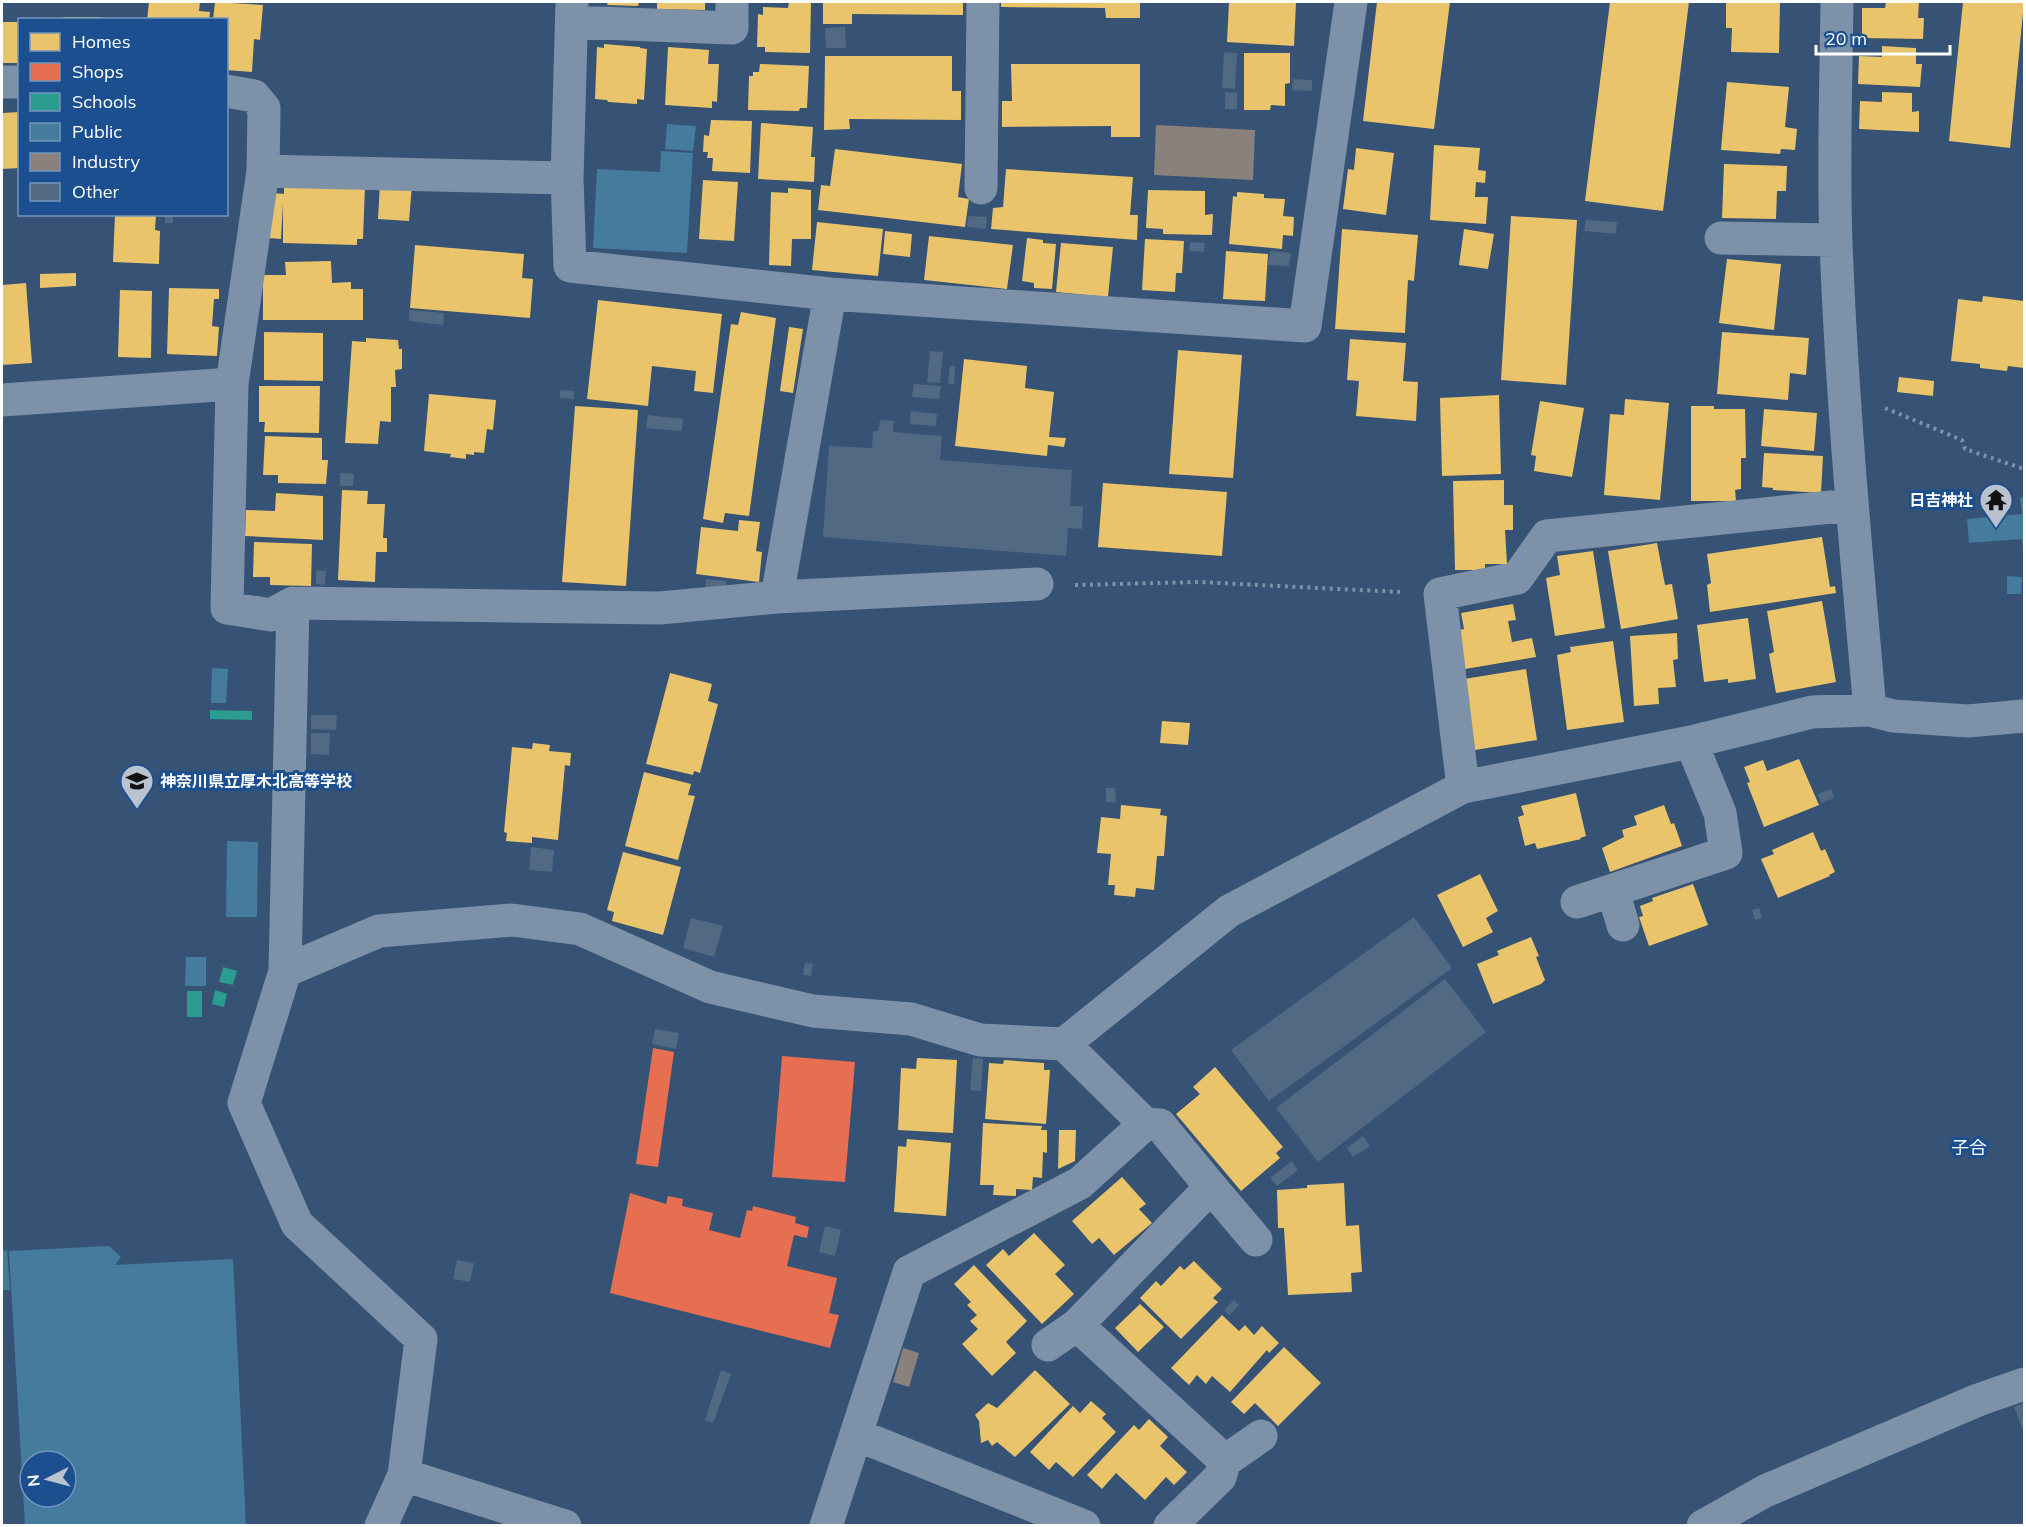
<svg xmlns="http://www.w3.org/2000/svg" width="2026" height="1527" font-family="Mulish,'Noto Sans JP',sans-serif">
  <style>
    .homes { fill: #e9c46a }
    .shops { fill: #e76f51 }
    .schools { fill: #2a9d8f }
    .public { fill: #457b9d; fill-rule: evenodd }
    .industry { fill: #8a817c }
    .building { fill: #526984 }
    .lines { fill: none; stroke-linecap: round; stroke-linejoin: round }
    .path { stroke: #7d92a8; stroke-width: 4; stroke-dasharray: 3 4.5; stroke-linecap: butt }
    .minor { stroke: #7d92a8; stroke-width: 33 }
    .labels { text-anchor: middle; dominant-baseline: central; stroke-width: 6; stroke-linejoin: round; paint-order: stroke }
    .poi-label { font-size: 16px; font-weight: bold; fill: #fff; stroke: #1b4f8f; text-anchor: end }
    .neighbourhood-label { font-size: 18px; fill: #fff; stroke: #1b4f8f }
  </style>
  <rect width="100%" height="100%" fill="#365274"/>
  <!-- homes -->
  <path class="homes" d="M149,2h51l-1,9 11,1 -1,8h-62z
    M215,2l48,3 -3,35 -6,-1 -2,33 -26,-2v-50h-13z
    M608,2h31l-1,4 -31,-1z
    M657,2h48v8l-48,-1z
    M789,2h22l-1,51 -45,-1v-5h-8l1,-33 5,1v-8l25,1z
    M823,2h140v13l-111,-1v10h-29z
    M1001,2h139v16h-34l-1,-10 -104,-1z
    M1229,2h67l-2,44 -67,-4z
    M1377,2h73l-16,127 -71,-8z
    M1610,2h79l-26,209 -78,-10z
    M1726,2h54l-1,51 -48,-1 1,-24h-6z
    M1886,2h33l-1,16h6l-1,21 -61,-1v-30h23z
    M1963,2h61l-14,146 -61,-7z
    M63,17h35l8,1 -43,2z
    M2,22h18v49h-3v-8h-15z
    M604,44l36,3v1l7,1 -3,51 -7,-1v5l-29,-2 -1,-2 -12,-1 2,-52 7,1z
    M1882,46l34,2v16h6l-2,23 -62,-3 1,-28 23,1z
    M668,47l41,3 -1,14h11l-2,38 -5,-1v7l-47,-3z
    M1244,53h46v30l-5,1v22l-14,-1 -1,5h-26z
    M825,56h127v35h9v29l-112,-1 1,10 -26,1z
    M760,64l49,2 -2,42h-7l-1,3 -51,-1 1,-34h4v-4h6z
    M1011,64h129v73h-29v-11l-109,1v-26h10z
    M1727,82l62,5 -4,40 12,2 -2,21 -14,-1 -1,5 -59,-4z
    M1882,92l30,1v19l7,-1v21l-60,-3 1,-28 22,1z
    M20,112v56l-18,1v-56z
    M711,120l41,1 -2,52 -38,-2 1,-13h-6l1,-6h-5l1,-17 5,1z
    M761,123l52,4 -2,30h4l-1,25 -56,-3z
    M1434,145l46,3 -2,22 8,1 -1,12 -9,-1 -1,15h13l-2,27 -56,-4z
    M1356,148l38,5 -8,62 -43,-6 5,-40 6,1z
    M835,149l127,15 -4,33 11,2 -4,28 -147,-17 3,-25 9,1z
    M1724,164l63,2 -1,25h-9l-1,28 -54,-1z
    M1006,169l127,8 -3,38h8l-1,25 -146,-11 2,-21 10,-1z
    M703,180l35,2 -4,59 -35,-2z
    M380,183l32,2 -3,36 -31,-2z
    M284,185l81,1 -2,53h-6v6l-74,-2v-40l-2,36 -13,-1 5,-45 11,1z
    M788,188l23,2v49h-19l-1,27 -22,-1 2,-73 17,1z
    M1148,190l57,1v24l8,-1 -1,21 -49,-1v-5l-17,-1z
    M1237,192l27,2v4l21,1 -2,17 11,1 -1,19 -10,-1 -1,14 -53,-5 4,-48 4,1z
    M115,214h41l-1,16 5,1 -1,33 -46,-2z
    M1511,216l66,4 -11,165 -65,-5z
    M817,222l66,7 -5,47 -66,-6z
    M1342,229l76,6 -4,46 -6,-1 -3,53 -70,-4z
    M1464,229l30,5 -6,35 -29,-4z
    M885,231l27,3 -2,23 -27,-3z
    M929,236l84,9 -6,44 -83,-9z
    M1027,238l16,2v3l13,1 -4,45 -18,-1v-5l-12,-2z
    M1145,239l39,2 -2,32h-6l-1,19 -33,-2z
    M1061,243l52,4 -5,50 -52,-5z
    M415,245l109,9 -2,24 11,1 -3,39 -120,-10z
    M1226,251l42,3 -3,47 -42,-2z
    M1727,259l54,5 -7,66 -55,-7z
    M331,261l1,22 19,-1v7h12v31h-100v-45h23l-1,-13z
    M76,273v13l-36,2v-14z
    M26,283l6,80 -30,2v-80z
    M169,288l50,1v10h-5l-2,27 7,1 -2,29 -50,-2z
    M120,290l32,1 -1,67 -33,-1z
    M1983,296l41,5v67l-16,-2 -1,5 -27,-3v-4l-29,-3 7,-62 24,3z
    M598,300l124,14 -9,79 -19,-2 2,-20 -44,-5 -4,40 -61,-7z
    M741,312l35,6 -27,198 -24,-3 -2,10 -20,-4 28,-195 7,1z
    M789,327l14,2 -10,64 -13,-2z
    M264,332l59,1v48l-59,-1z
    M1722,332l87,6 -3,37 -16,-2 -2,27 -71,-6z
    M366,338l32,2 1,9h3v20l-7,1 1,17h-5v35l-11,-1 -2,23 -33,-1 7,-102 14,1z
    M1350,339l56,4 -3,38 15,1 -2,39 -60,-5 3,-35 -12,-1z
    M1178,350l64,5 -9,123 -64,-4z
    M964,359l63,7 -2,22 29,4 -5,45 17,1 -2,9 -16,-2 -1,11 -92,-10z
    M1899,377l35,4 -1,15 -36,-4z
    M259,386h61l-1,47 -55,-1 1,-10h-6z
    M429,394l67,6 -3,30 -6,-1 -3,24 -10,-1v3l-8,-1v5l-16,-2 1,-3 -27,-3z
    M1499,395l2,79 -59,2 -2,-78z
    M1625,399l44,4 -9,97 -56,-5 6,-81 14,1z
    M1540,401l44,7 -12,69 -38,-6 2,-15 -5,-1z
    M575,406l63,4 -12,176 -64,-4z
    M1691,406h23v3h31l1,49h-5v31l-6,1 1,11h-45z
    M1764,409l53,4 -3,38 -53,-5z
    M265,436l57,2v22h6l-2,24 -48,-1v-8h-15z
    M1764,453l59,3 -2,37 -48,-3v-2l-11,-1z
    M1504,480v25h9v25h-8l2,34h-22v6h-30l-2,-89z
    M1103,483l124,9 -5,64 -124,-9z
    M342,490l26,1 -1,13h18l-2,34h4v14h-11l-1,30 -37,-2z
    M276,493l47,3v44l-78,-4 1,-26 29,1z
    M739,520l21,2 -4,29 6,1 -3,30 -63,-8 5,-47 37,4z
    M1822,537l8,50 5,-1 1,7 -126,19 -3,-27 4,-2 -4,-29z
    M254,542l58,2 -1,42 -41,-1v-8h-17z
    M1657,543l8,42 7,-1 6,35 -57,10 -13,-78z
    M1593,551l12,77 -50,8 -9,-58 14,-3 -3,-19z
    M1822,601l14,81 -60,11 -7,-39 5,-2 -7,-41z
    M1513,604l3,16 -8,1 4,21 20,-4 4,19 -71,12 -12,-38 11,-2 -3,-16z
    M1748,618l8,61 -28,4v-4l-24,3 -7,-57z
    M1677,633l1,26 -5,1 3,27 -18,1 1,16 -25,2 -4,-70z
    M1613,641l11,81 -57,8 -10,-75 14,-3 -1,-5z
    M1526,669l11,71 -62,10 -11,-71z
    M670,673l42,11 -4,17 10,3 -18,69 -6,-2 -1,4 -47,-11z
    M1162,721l28,2 -2,22 -28,-2z
    M533,743l17,2 -1,6 22,2 -1,13 -5,-1 -7,75 -26,-3v6l-26,-2 1,-8 -3,-1 8,-85 20,2z
    M1799,759l20,46 -55,22 -17,-44 3,-1 -6,-15 19,-7 4,11z
    M644,772l47,12 -3,11 7,1 -17,64 -53,-14z
    M1576,793l10,43 -6,2 1,1 -44,10 -2,-6 -10,3 -7,-29 6,-2 -3,-9z
    M1121,805l40,4 -1,6 7,1 -3,40h-7l-3,34 -18,-2 -1,9 -21,-2 1,-10h-7l3,-31 -14,-1 4,-36 19,2z
    M1664,805l7,19 3,-1 8,23 -72,26 -8,-24 22,-11 -2,-7 15,-5 -3,-9z
    M1813,832l8,19 4,-2 10,23 -6,3 1,1 -52,22 -17,-39 13,-5 -2,-4z
    M623,852l58,15 -18,68 -51,-14 2,-9 -7,-2z
    M1480,874l18,37 -12,7 7,14 -30,15 -26,-52z
    M1693,884l15,41 -59,21 -10,-29 4,-1 -3,-10 13,-5 -1,-3z
    M1531,937l8,19 -3,1 9,23 -4,4 -48,20 -16,-40 22,-9 -2,-4z
    M917,1058l40,2 -4,73 -55,-3 3,-62 15,1z
    M1004,1060l40,3v7h6l-4,54 -61,-5 4,-56 14,1z
    M1215,1067l68,80 -7,6 4,5 -39,33 -65,-77 24,-20 -7,-7z
    M983,1123l59,3 -1,4h6v23l-4,-1 -1,26 -9,-1 -1,13 -16,-1v7l-23,-1 1,-10h-14z
    M1059,1130h17l-1,31 -17,8z
    M907,1139l44,4 -5,73 -52,-4 4,-66 8,1z
    M1122,1177l24,27 -7,5 13,14 -38,32 -15,-17 -7,6 -20,-23z
    M1344,1183l2,43 13,-1 3,47 -11,1 1,19 -64,3 -4,-67h-6l-1,-38 30,-2v-3z
    M1034,1233l31,32 -10,9 19,20 -32,30 -56,-59 17,-16 6,7z
    M1194,1261l28,28 -9,9 5,4 -37,37 -41,-41 16,-17 5,5 19,-20 4,4z
    M974,1265l53,56 -21,21 10,11 -24,23 -30,-32 16,-15 -8,-8 7,-6 -10,-10 4,-3 -17,-18z
    M1140,1304l24,23 -26,25 -23,-24z
    M1222,1315l17,16 6,-6 9,10 8,-9 17,17 -10,10 -2,-3 -37,42 -18,-16 -6,8 -9,-9 -8,10 -18,-17z
    M1284,1347l37,36 -43,43 -23,-23 -11,11 -13,-12z
    M1035,1370l35,34 -55,53 -18,-15 -5,4 -4,-6 -7,3 -2,-22 -4,-6 13,-12 9,5z
    M1091,1401l15,13 -4,4 14,14 -43,45 -17,-15 -7,8 -19,-18 43,-46 7,7z
    M1149,1419l19,18 -8,9 27,26 -13,13 -8,-8 -21,23 -29,-27 -14,16 -15,-14 47,-50 5,5z"/>
  <!-- shops -->
  <path class="shops" d="M653,1048l21,4 -16,115 -22,-3z
    M782,1056l73,6 -10,120 -73,-5z
    M630,1193l36,11 2,-8 15,3 -1,7 31,7 -4,17 31,8 7,-28 5,1 1,-5 43,11 -1,6 14,4 -2,11 -13,-3 -7,31 50,12 -8,35 10,2 -9,33 -220,-55z"/>
  <!-- schools -->
  <path class="schools" d="M210,710l42,1v9l-42,-1z
    M223,967l14,4 -4,14 -14,-3z
    M215,990l12,4 -3,13 -12,-3z
    M187,991h15v26h-15z"/>
  <!-- public -->
  <path class="public" d="M667,124l29,2 -3,25 -28,-2z
    M661,151l32,2 -6,100 -94,-5 4,-79 63,3z
    M2024,497v54h-1l-1,-12 -53,4 -2,-24 55,-5 -2,-16z
    M2007,576l15,1 -1,17h-14z
    M212,668l16,1 -2,34h-15z
    M227,841l31,1 -1,75h-31z
    M186,957h20v29h-21z
    M109,1246l12,11 -6,8 118,-6 13,267h-221l-16,-275zM30,1461h36v36h-36z
    M7,1250l3,40h-8v-39z"/>
  <!-- industry -->
  <path class="industry" d="M1156,125l99,5 -2,50 -99,-5z
    M903,1348l16,5 -10,34 -16,-5z"/>
  <!-- building -->
  <path class="building" d="M845,27l1,21h-20l-1,-20z
    M1224,52l13,1 -2,36 -13,-1z
    M1293,79l19,1v11l-20,-1z
    M1225,92l12,1v16h-12z
    M165,214h8v9h-8z
    M968,216l19,1 -1,12 -19,-2z
    M1586,220l31,2 -1,12 -32,-3z
    M1190,242l15,1 -1,9 -15,-1z
    M1270,251l21,2 -2,13 -21,-1z
    M409,310l35,3 -1,12 -34,-4z
    M930,351l13,1 -3,31 -13,-1z
    M950,366h5l-1,18h-6z
    M914,384l27,2 -2,13 -27,-2z
    M560,390l14,1v8l-14,-1z
    M911,411l26,3 -1,12 -26,-2z
    M648,415l35,4 -1,12 -36,-3z
    M880,420l14,1 -1,11 49,4 -2,24 132,10 -2,36h13l-1,23 -14,-1 -2,28 -243,-19 6,-91 43,2 1,-17h5z
    M340,473l14,1 -1,12h-13z
    M316,570l10,1 -1,14 -9,-1z
    M706,579l20,2 -1,10 -20,-2z
    M311,715h26l-1,15 -25,-1z
    M311,733h19l-1,22 -18,-1z
    M1106,788h9l1,14h-10z
    M1831,789l3,9 -13,5 -3,-9z
    M531,847l23,3 -2,22 -23,-2z
    M1759,908l3,10 -7,2 -3,-10z
    M1414,917l38,51 -183,133 -38,-51z
    M691,918l32,8 -9,31 -31,-9z
    M805,963l8,1 -2,12 -8,-1z
    M1445,979l41,53 -168,130 -42,-54z
    M655,1029l24,4 -3,16 -24,-5z
    M973,1058l10,1 -2,32 -11,-1z
    M1363,1136l7,10 -17,11 -6,-9z
    M1292,1161l6,9 -21,16 -7,-8z
    M825,1226l16,4 -6,26 -16,-4z
    M457,1260l17,3 -4,19 -17,-3z
    M1234,1300l5,5 -10,10 -5,-5z
    M721,1370l10,4 -18,49 -8,-3z
    M2024,1403v29l-10,-25z"/>
  <g class="lines">
    <!-- path -->
    <path class="path" d="M1885,408l77,32 3,9 59,20
      M1075,585l124,-3 201,10"/>
    <!-- minor -->
    <path class="minor" d="M572,2l-5,176 3,88 260,28 475,32 46,-324
      M1837,2c-1,80 -4,161 -1,241 6,156 20,311 34,467
      M572,22l160,6v-26
      M2,82h18
      M226,91l28,5 10,12 -1,63 304,7
      M981,188l2,-186
      M1721,238l115,2
      M232,384l31,-213
      M2,400l230,-16 -5,224 44,7 22,-12 367,5 117,-11 260,-13
      M777,597l53,-303
      M293,603l-8,368 -41,132 53,121 124,115 -17,136 -23,51
      M1463,787l-23,-193 77,-16 30,-42 304,-31
      M1613,891l10,34
      M1577,902l149,-49 -6,-40 -29,-71
      M285,971l94,-40 133,-11 68,9 130,58 103,24 98,8 69,21 84,4 81,80 -65,59 -171,89 -83,254
      M1064,1044l165,-133 234,-124 228,-45 121,-30 58,-2 23,6 75,5 56,-5
      M1145,1124l15,1 51,62 -134,138 148,136 -5,16 -50,49
      M1211,1187l45,53
      M1048,1345l29,-20
      M857,1435l227,91
      M1225,1461l36,-25
      M404,1475l161,51
      M1703,1526l62,-35 213,-91 46,-16"/>
  </g>
  <!-- icons -->
  <defs>
    <g id="temple-pin" transform="scale(1.725)"><path d="M0 17L-7.5 6A9.5 9.5 0 1 1 7.5 6Z" fill="#b9c2ce" stroke="#1b4f8f"/><path d="M0-6L5-2H3V0L6.5 2.5H4V6H1.5V3h-3V6H-4V2.5H-6.5L-3 0V-2H-5Z" fill="#111"/></g>
    <g id="school-pin" transform="scale(1.725)"><path d="M0 17L-7.5 6A9.5 9.5 0 1 1 7.5 6Z" fill="#b9c2ce" stroke="#1b4f8f"/><path d="M0-5L7-2L0 1L-7-2ZM-4 1L0 2.5L4 1V4Q0 6-4 4Z" fill="#111"/></g>
  </defs>
  <g fill-rule="evenodd">
    <use href="#temple-pin" x="1996" y="500"/>
    <use href="#school-pin" x="137" y="781"/>
  </g>
  <g class="labels">
    <!-- poi labels -->
    <g class="poi-label">
      <text x="1973" y="500">日吉神社</text>
      <text x="160" y="781" text-anchor="start">神奈川県立厚木北高等学校</text>
    </g>
    <!-- neighbourhood labels -->
    <g class="neighbourhood-label">
      <text x="1969" y="1147">子合</text>
    </g>
  </g>
  <!-- border -->
  <rect width="2026" height="1527" fill="none" stroke="#ffffff" stroke-width="6"/>
  <!-- legend -->
  <rect x="18" y="18" width="210" height="198" fill="#1b4f8f" stroke="#7695bc" stroke-width="1.5"/>
  <rect x="30" y="33" width="30" height="18" fill="#e9c46a" stroke="#7695bc" stroke-width="1.5"/>
  <text x="72" y="48" font-size="18" fill="#ffffff">Homes</text>
  <rect x="30" y="63" width="30" height="18" fill="#e76f51" stroke="#7695bc" stroke-width="1.5"/>
  <text x="72" y="78" font-size="18" fill="#ffffff">Shops</text>
  <rect x="30" y="93" width="30" height="18" fill="#2a9d8f" stroke="#7695bc" stroke-width="1.5"/>
  <text x="72" y="108" font-size="18" fill="#ffffff">Schools</text>
  <rect x="30" y="123" width="30" height="18" fill="#457b9d" stroke="#7695bc" stroke-width="1.5"/>
  <text x="72" y="138" font-size="18" fill="#ffffff">Public</text>
  <rect x="30" y="153" width="30" height="18" fill="#8a817c" stroke="#7695bc" stroke-width="1.5"/>
  <text x="72" y="168" font-size="18" fill="#ffffff">Industry</text>
  <rect x="30" y="183" width="30" height="18" fill="#526984" stroke="#7695bc" stroke-width="1.5"/>
  <text x="72" y="198" font-size="18" fill="#ffffff">Other</text>
  <!-- north arrow -->
  <g transform="translate(48 1479) rotate(264)"><circle r="28" fill="#1b4f8f" stroke="#7695bc" stroke-width="1.5"/>
  <path d="M0-4.5L10 22L0 15L-10 22Z" fill="#b9c2ce"/>
  <text y="-9" font-size="16" font-weight="bold" text-anchor="middle" fill="#ffffff">N</text>
  </g>
  <!-- scale -->
  <path d="M1816 45v9h134v-9" fill="none" stroke="#ffffff" stroke-width="3"/>
  <text x="1825" y="45" font-size="18" fill="#ffffff" stroke="#1b4f8f" stroke-width="4.5" paint-order="stroke">20 m</text>
</svg>
